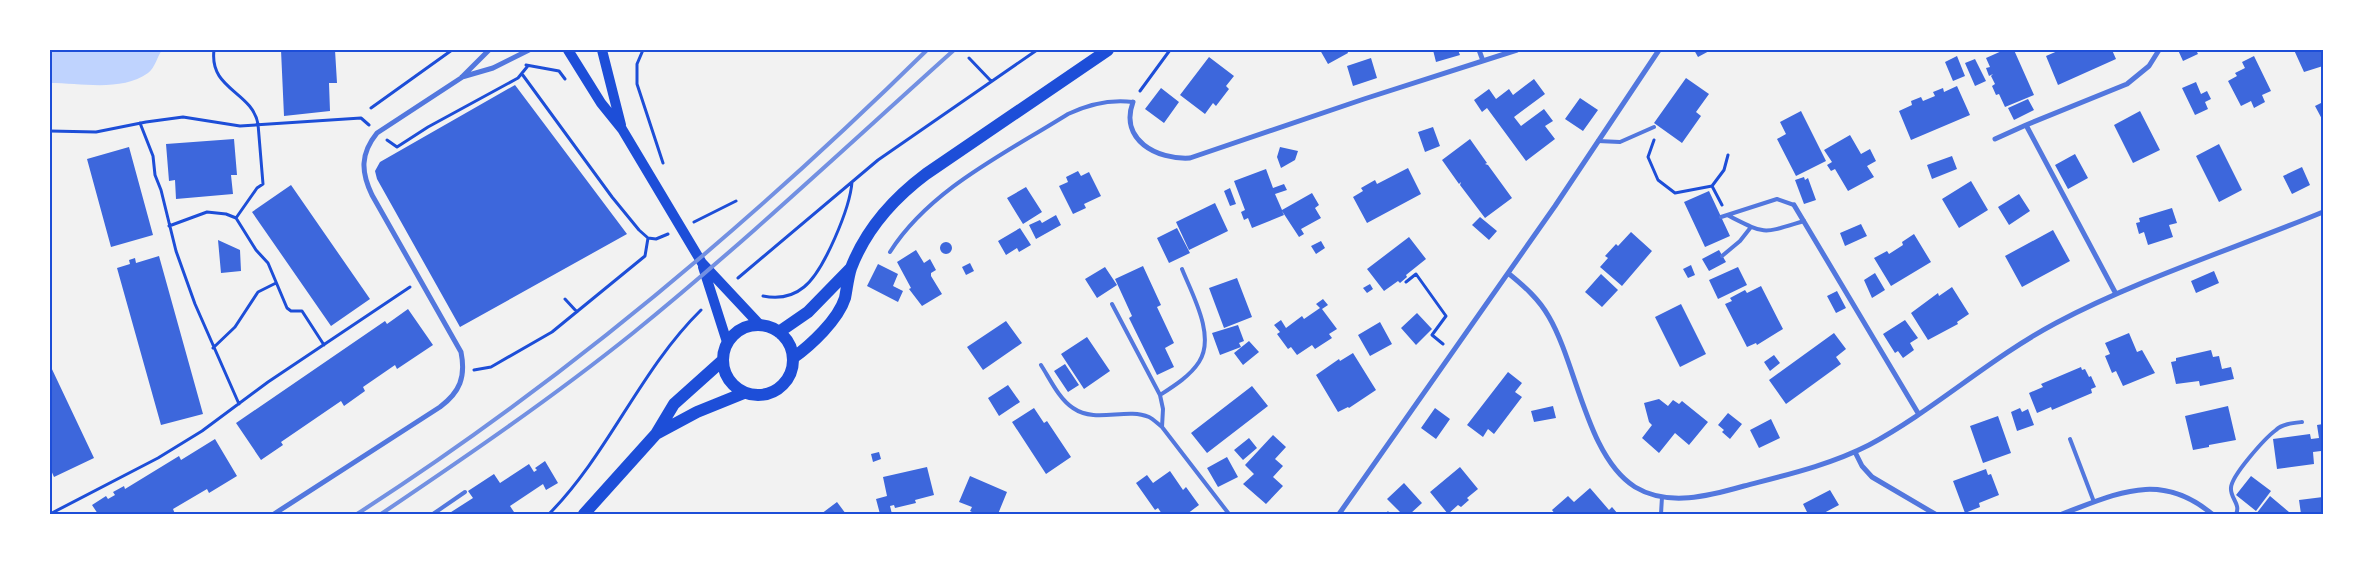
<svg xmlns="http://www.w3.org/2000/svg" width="2373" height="564" font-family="'Archivo Narrow',sans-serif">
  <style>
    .water { fill: #bfd3fe }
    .building { fill: #3d67dc }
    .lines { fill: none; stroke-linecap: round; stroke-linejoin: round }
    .path { stroke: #1d4ed8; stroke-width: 3 }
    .service { stroke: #5277de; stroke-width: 4 }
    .minor { stroke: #5277de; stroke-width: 5 }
    .secondary { stroke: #1d4ed8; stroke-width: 10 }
    .primary { stroke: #1d4ed8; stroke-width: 12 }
    .rail { stroke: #7290e2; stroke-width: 4 }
    .neatline { fill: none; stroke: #1d4ed8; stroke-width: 2 }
  </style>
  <rect width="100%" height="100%" fill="#f2f2f2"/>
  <!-- water -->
  <path class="water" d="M50,50h112c-5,7 -7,18 -14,23 -26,19 -67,10 -98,10z"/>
  <!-- building -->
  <path class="building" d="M281,50h54l2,33h-8l1,28 -46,5z
    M1320,50h27l1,3 -20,11z
    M1433,50h25l2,5 -24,7z
    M1694,50h17l-13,7z
    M2004,50h10l20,45 -29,12 -6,-13 -3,1 -4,-9 3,-2 -4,-8 2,-2 -4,2 -3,-8 4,-1 -4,-9z
    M2060,50h52l4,9 -58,26 -12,-29z
    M2178,50h18l2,4 -15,7z
    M2294,50h29v16l-19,6z
    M1957,56l8,20 -12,5 -8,-19z
    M2254,56l17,35 -9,4 3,7 -11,6 -3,-7 -10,5 -13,-25 9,-5 -2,-3 10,-5 -3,-6z
    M1209,57l25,19 -8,10 3,3 -13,17 -3,-3 -8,11 -25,-19z
    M1371,58l6,20 -24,8 -6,-20z
    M1975,59l11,22 -11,5 -10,-23z
    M1686,78l23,16 -13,18 5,4 -19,27 -28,-20z
    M1534,79l11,15 -31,23 7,9 23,-17 9,12 -8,5 10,13 -29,22 -39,-53 -5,4 -8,-12 15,-11 7,10 13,-10 4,6z
    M2196,82l5,12 6,-3 4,8 -6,3 3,7 -13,6 -13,-27z
    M515,85l112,149 -167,93 -83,-148 -2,-8 5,-9z
    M1957,86l13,29 -59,25 -12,-29 13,-6 -1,-4 10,-4 2,4 12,-5 -2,-4 10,-4 1,4z
    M1161,88l18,14 -15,21 -19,-14z
    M1580,98l18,12 -15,21 -18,-12z
    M2028,99l6,11 -20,10 -6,-12z
    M2323,102v19l-8,-15z
    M1801,111l25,50 -30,15 -19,-37 9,-5 -6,-12z
    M2140,111l20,39 -27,13 -19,-38z
    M1433,127l7,19 -15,6 -7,-20z
    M1850,135l11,19 9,-5 6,12 -9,5 7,11 -26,14 -13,-22 -4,2 -4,-6 5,-3 -8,-12z
    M234,139l3,36h-6l2,19 -57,5 -1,-19 -6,1 -3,-37z
    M1470,139l17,24 -2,1 3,1 24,33 -27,20 -25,-33 1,-3 -2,2 -17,-24z
    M2219,144l23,46 -23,12 -23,-46z
    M129,147l24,88 -42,12 -24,-88z
    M1280,147l18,4 -3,9 -14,8 -4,-11z
    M2075,154l13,24 -20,11 -13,-24z
    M1952,156l5,13 -25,10 -5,-14z
    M2302,167l8,18 -18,9 -9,-18z
    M1408,168l13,26 -54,29 -14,-26 10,-6 -2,-3 14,-8 2,4z
    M1266,169l7,19 11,-4 3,6 -12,4 7,16 30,-17 7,12 -4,3 6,10 -20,11 3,5 -5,3 -17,-26 2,4 -32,13 -4,-10 -4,2 -3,-8 4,-2 -11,-29z
    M1078,171l3,5 8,-4 12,24 -17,8 2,4 -13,6 -14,-28 9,-4 -2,-5z
    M1804,177l1,3 3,-2 8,22 -12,4 -9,-24z
    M1971,181l17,29 -29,18 -17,-29z
    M291,185l79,114 -39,27 -79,-114z
    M1026,187l16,25 -19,12 -16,-26z
    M1230,188l6,16 -6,2 -6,-15z
    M1709,191l21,45 -25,11 -21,-45z
    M2019,194l11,17 -21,14 -11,-18z
    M1215,203l13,28 -39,19 -13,-28z
    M2172,208l5,15 -8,2 4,12 -25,8 -4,-13 -5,2 -3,-11 4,-1 -1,-4z
    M1056,215l5,10 -25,14 -7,-14 11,-5 2,3z
    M1480,217l17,14 -8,9 -17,-15z
    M1861,224l6,12 -22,10 -5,-13z
    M1020,228l11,17 -12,7 -2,-4 -11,7 -8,-14z
    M1177,228l13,25 -21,10 -12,-25z
    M2053,230l17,31 -48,26 -17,-31z
    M1631,232l21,19 -30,35 -22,-19 8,-9 -3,-2 11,-12 2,2z
    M1914,234l17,28 -40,24 -17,-28 13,-7 2,3 14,-9 -1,-3z
    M1409,237l17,22 -20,16 1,2 -7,6 -2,-2 -14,10 -17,-22z
    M218,240l22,10 1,21 -20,2z
    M1321,241l4,7 -9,6 -5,-8z
    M940 248a6 6 0 1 1 12 0a6 6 0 1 1-12 0Z
    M916,250l8,13 6,-4 6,11 -5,3v3l11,18 -20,12 -13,-17 2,-1 -14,-26z
    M1719,250l7,12 -17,9 -7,-12z
    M159,256l44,158 -42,11 -44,-157 13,-4 -1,-4 6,-2 1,5z
    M970,263l4,8 -8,4 -4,-8z
    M878,264l20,10 -5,12 10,5 -5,11 -31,-16z
    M1691,265l4,10 -7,3 -5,-9z
    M1143,266l18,39 -4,2 17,36 -9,5 9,19 -17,8 -28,-57 3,-2 -17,-37z
    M1105,267l12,18 -20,13 -12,-19z
    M1738,267l9,18 -29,14 -9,-19z
    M2214,271l5,12 -23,10 -5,-12z
    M1875,273l10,17 -13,8 -8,-18z
    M1601,274l17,16 -16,17 -17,-15z
    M1237,278l15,39 -28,11 -15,-40z
    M1370,284l3,5 -6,4 -4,-5z
    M1761,286l22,43 -26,16 -1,-2 -9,4 -22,-43 7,-3 -2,-3 15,-8 2,3z
    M1952,287l17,27 -12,8 1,2 -30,16 -17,-27 27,-20 1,3z
    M1837,291l9,17 -10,5 -9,-17z
    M1323,299l5,6 -6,4 15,20 -8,5 3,4 -17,11 -3,-4 -15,10 -6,-8 -3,2 -11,-15 3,-2 -6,-7 7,-5 5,8 16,-12 2,3 16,-11 -4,-4z
    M1681,304l25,50 -26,13 -25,-50z
    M408,309l25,36 -36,24 -2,-4 -32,22 2,4 -21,15 -3,-5 -60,41 2,3 -22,15 -25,-37 149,-102 2,3z
    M1417,313l15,16 -16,16 -15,-17z
    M1905,320l13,18 -8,5 4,7 -11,8 -5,-7 -3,2 -12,-19z
    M1006,321l16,22 -39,27 -16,-23z
    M1380,322l12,22 -22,12 -12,-21z
    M1238,325l6,16 -5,2 2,4 -21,8 -8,-22z
    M1834,333l12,16 -10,8 5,7 -55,40 -17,-24z
    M2129,333l8,19 5,-2 13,23 -32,13 -7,-15 -4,2 -7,-17 5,-2 -5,-11z
    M1087,337l23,34 -26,18 -23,-35z
    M1249,341l10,11 -16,13 -9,-12z
    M2211,350l2,7 6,-1 3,13 9,-2 3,12 -34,7 -1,-5 -23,3 -5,-22 5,-1v-3z
    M1353,353l23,37 -27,18 -1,-1 -10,5 -22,-37 23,-16 1,2z
    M1774,355l6,8 -10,8 -6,-9z
    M1065,364l14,21 -11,7 -14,-21z
    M50,365l44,93 -40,19 -4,-9z
    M2081,367l1,3 3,-1 4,8 2,-1 5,11 -5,2 1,4 -40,17 -1,-3 -14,6 -8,-20 14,-6 -2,-3z
    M1508,372l14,11 -7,9 7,5 -28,37 -6,-5 -5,8 -16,-12z
    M1008,385l12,17 -21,14 -11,-18z
    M1252,386l16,20 -61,47 -16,-20z
    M1659,399l9,7 5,-6 6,4 3,-3 26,21 -19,23 -14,-12 -16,20 -17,-15 10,-13 -3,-3 -5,-19z
    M1553,406l3,12 -22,4 -3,-11z
    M2228,406l8,34 -27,5v2l-16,3 -8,-34z
    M1034,408l10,15 3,-2 24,36 -25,17 -34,-52z
    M1435,408l15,11 -14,20 -15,-11z
    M2020,408l2,4 6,-3 6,16 -17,6 -6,-19z
    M1728,413l14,11 -12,15 -8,-7 2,-2 -6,-5z
    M1998,416l13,37 -28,10 -13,-37z
    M1771,419l9,19 -21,10 -9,-18z
    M2323,424v36l-2,-9 -8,1 1,12 -37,5 -4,-30 37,-5 1,5 8,-1 -2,-13z
    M1273,435l13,12 -11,12 8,7 -10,11 10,9 -17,18 -23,-20 11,-10 -9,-9z
    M1249,438l8,10 -14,12 -9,-10z
    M215,439l22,37 -28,17 -2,-4 -34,20 2,5h-77l-6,-9 14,-9 2,3 7,-4 -2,-3 11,-6 1,3 54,-33 2,4z
    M879,452l2,7 -8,3 -2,-8z
    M1227,457l11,20 -20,10 -11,-19z
    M545,461l13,22 -12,7 -3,-6 -33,22 4,6 -3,2h-63l25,-16 -5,-7 26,-17 6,9 29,-19 5,8 3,-2 -2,-2z
    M927,467l7,28 -19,5 1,3 -21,5 -1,-3 -4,1 2,8h-12l-4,-15 11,-3 -4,-19z
    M1460,467l18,22 -11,9 2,2 -8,7 -3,-2 -10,9 -18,-22z
    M1986,469l2,6 3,-1 8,21 -20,8 1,4 -15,6 -12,-32z
    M1170,471l13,19 3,-3 13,18 -12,9h-25l-4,-6 -3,2 -19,-27 11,-8 6,8z
    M970,476l37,16 -9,22h-22l-6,-3 2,-4 -13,-5z
    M2251,476l20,15 -15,20 -20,-16z
    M1404,483l18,20 -12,11h-12l2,-2 -13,-13z
    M1590,488l19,22 3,-3 6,7h-63l-3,-4 16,-14 6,6z
    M1830,490l9,15 -17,9h-14l-5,-10z
    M2270,496l19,16 -1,2h-32z
    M2323,497v17h-22l-2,-14z
    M837,502l9,12h-25z"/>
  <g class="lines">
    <!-- path -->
    <path class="path" d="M214,50c-5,40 38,41 44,74l5,60 -6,4 -21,30
      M643,50l-6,14v20l26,79
      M969,58l22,23
      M526,65l33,6 6,8
      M522,74l90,123 27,33 9,8 8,1 12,-5
      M1140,91l30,-41
      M371,108l81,-58
      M140,123l13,33 2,19 6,15 15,61 19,53 44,100
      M50,131l46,1 50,-10 37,-5 57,9 121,-8 8,7
      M387,140l10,7 31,-20 90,-49 9,-11
      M1654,140l-6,17 10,23 17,13 37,-7 10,19
      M1712,186l12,-16 4,-15
      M694,222l42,-21
      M169,226l38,-14 19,2 10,4 20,32 12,13 19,45 4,3h11l22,34
      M738,278l140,-118 159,-110
      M1406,282l10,-8 30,42 -14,19 11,9
      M763,296c15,3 29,1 41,-9 20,-16 46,-79 48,-105
      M565,299l12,13
      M213,348l22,-21 23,-35 18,-9
      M474,370l17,-3 61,-35 93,-76 3,-18
      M1388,513l2,1
      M50,514l108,-56 44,-27 66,-49 142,-95
      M549,514c60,-61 91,-144 152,-204"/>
    <!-- service -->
    <path class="service" d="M1598,141l22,1 34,-15
      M1727,215c40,20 34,19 77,6
      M1721,217l56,-18 17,6
      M890,252c40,-63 116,-99 178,-138 21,-10 42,-15 65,-12
      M1722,256l18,-15 11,-14
      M1112,304l48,91 3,14 -1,18
      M1041,365c9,14 18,34 32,43 23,16 53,-1 76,9 4,2 9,7 13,10l67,87
      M1160,395c14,-9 30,-19 39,-33 17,-26 -7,-68 -17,-93
      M2070,439l24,63
      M433,514l32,-22
      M1661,514l1,-17
      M2236,514c5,-10 -6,-16 -5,-26 0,-12 34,-50 45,-58 6,-6 17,-7 26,-8"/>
    <!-- minor -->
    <path class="minor" d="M1479,50l4,11
      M462,77l31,-9 36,-18
      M1133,102c-14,38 24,58 57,56l174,-59 153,-49
      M2026,125l101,-41 22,-18 10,-16
      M1995,139l31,-14 90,169
      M1794,205l124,208
      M1508,273c16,13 31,26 41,44 28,48 38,140 86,170 33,20 74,9 109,-1 42,-11 86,-21 125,-41 65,-35 121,-87 187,-122 83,-44 180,-75 267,-111
      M1855,452l7,14 10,11 63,37
      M274,514l166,-107c20,-15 26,-30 21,-55l-89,-157c-11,-23 -12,-41 5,-62l84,-55 28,-28
      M1339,514l216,-308 104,-156
      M2062,514c57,-21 98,-43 150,0"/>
    <!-- secondary -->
    <path class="secondary" d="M568,50l33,53 21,26 80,134 58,62
      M602,50l19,75
      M703,267l24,75"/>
    <!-- primary -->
    <path class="primary" d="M723 360a35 35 0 1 1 70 0a35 35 0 1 1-70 0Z
      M779,332l29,-20 42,-43
      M793,358c18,-13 45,-38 52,-60 2,-10 3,-21 6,-30 15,-39 43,-70 75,-94l182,-124
      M656,434l41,-22 47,-19
      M584,514l72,-80 18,-30 48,-43"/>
    <!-- rail -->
    <path class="rail" d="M357,514c207,-133 395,-292 570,-464
      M381,514c86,-58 171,-116 252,-181 111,-90 215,-188 321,-283"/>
  </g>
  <!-- border -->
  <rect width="2373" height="564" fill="none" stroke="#ffffff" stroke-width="102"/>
  <rect x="51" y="51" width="2271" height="462" class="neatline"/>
</svg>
